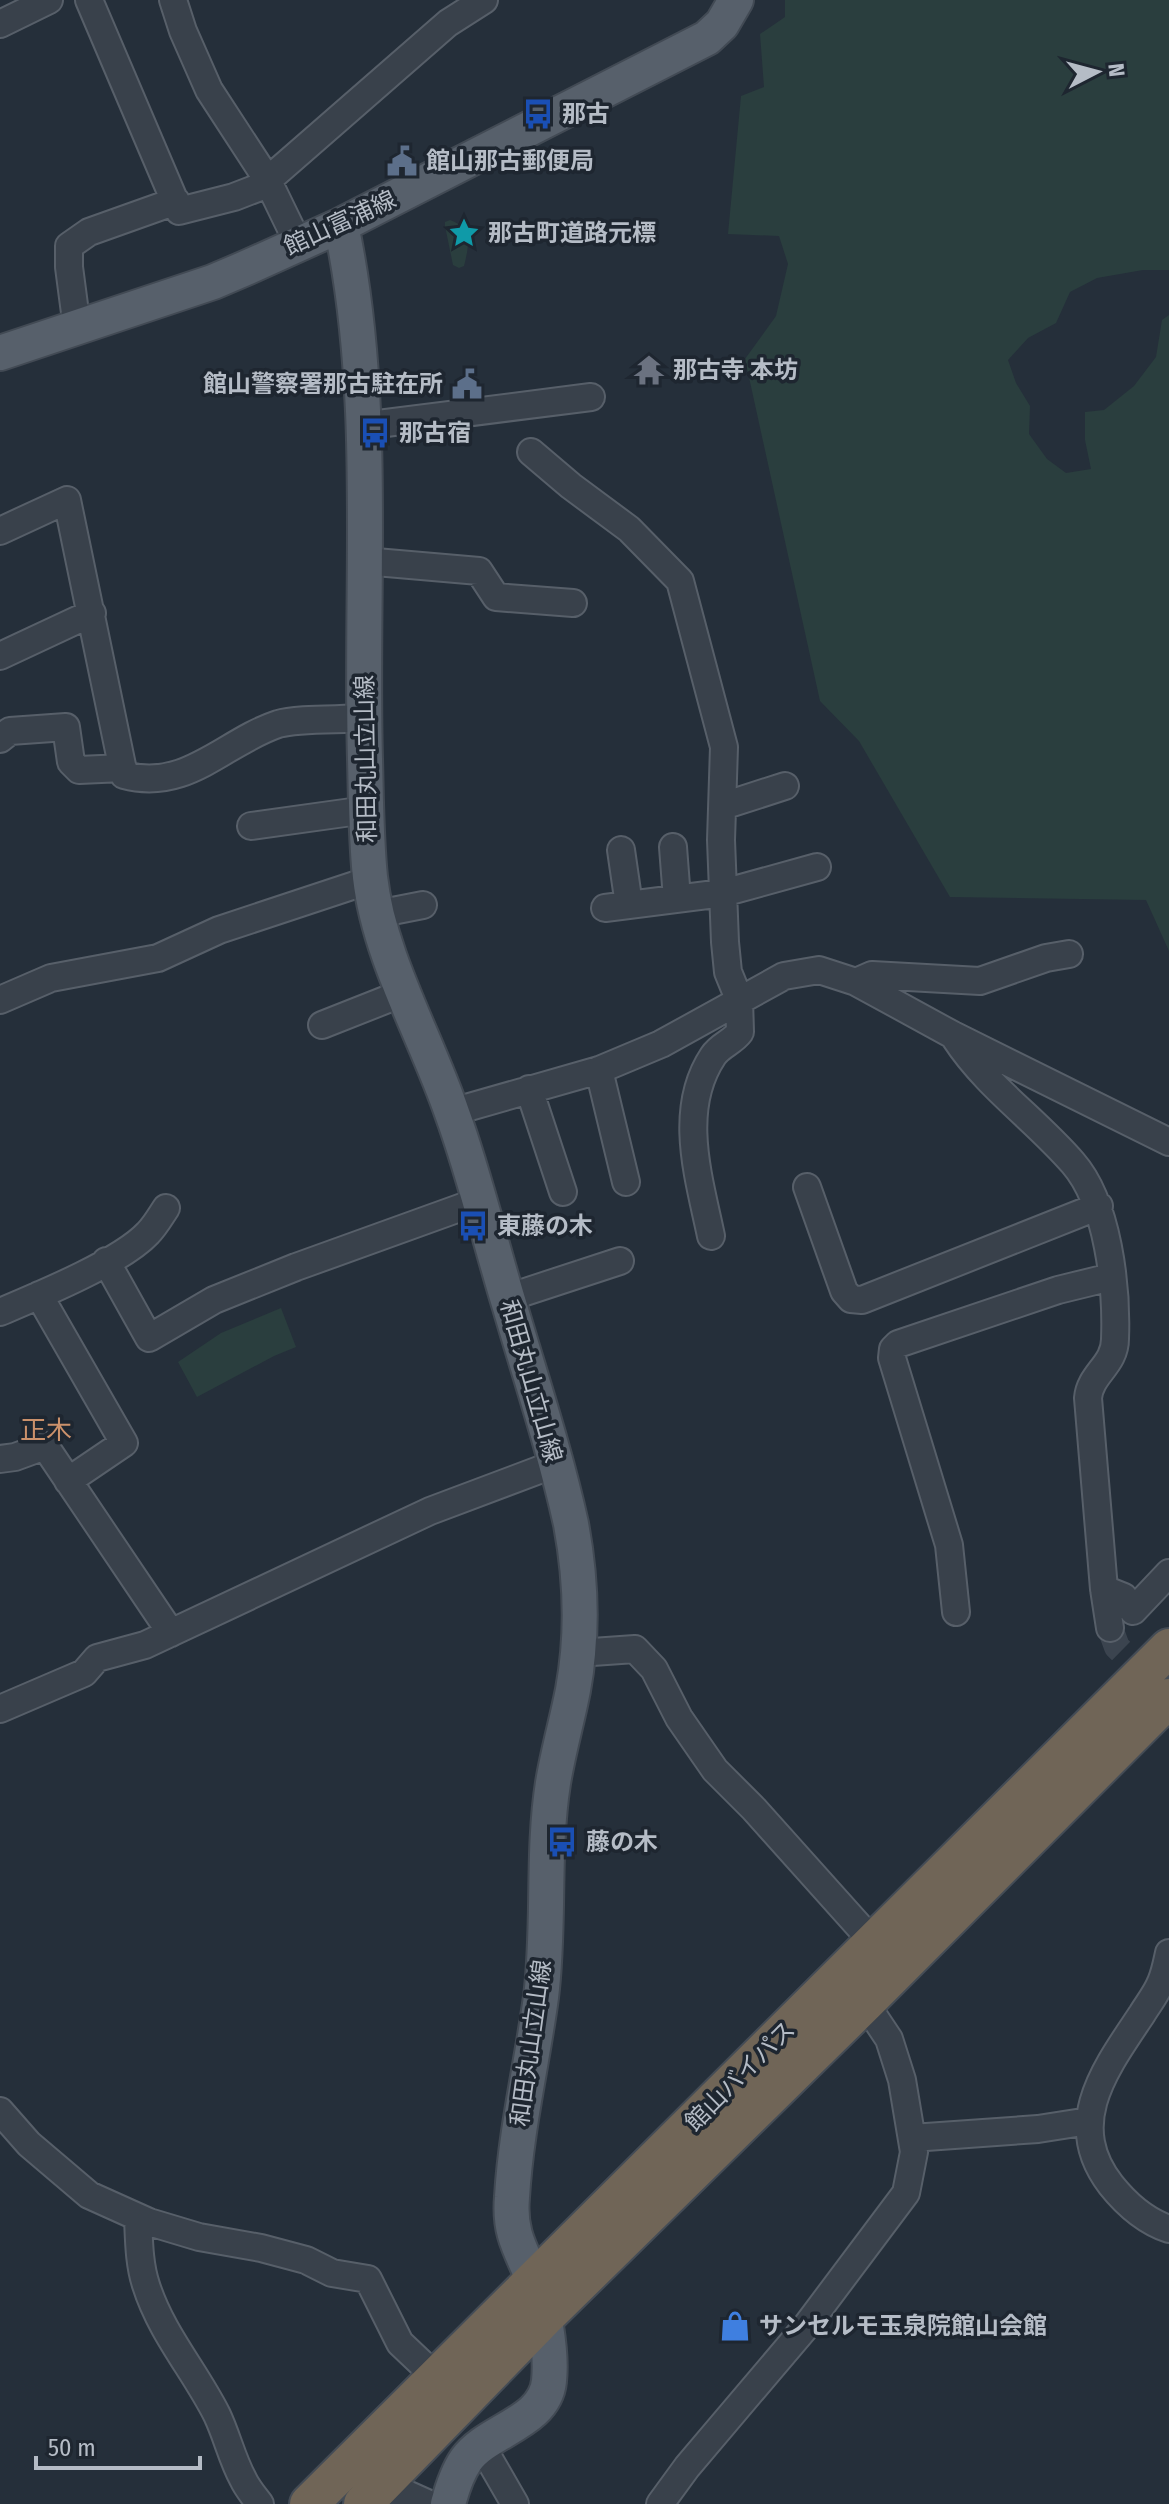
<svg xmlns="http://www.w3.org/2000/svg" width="1169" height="2504" font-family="'Fira Sans Condensed','Noto Sans JP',sans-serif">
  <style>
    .green { fill: #2a3e3e }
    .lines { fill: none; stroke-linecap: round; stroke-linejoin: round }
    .minor-tunnel { stroke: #3b444f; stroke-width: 26; stroke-dasharray: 26 13; stroke-linecap: butt }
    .minor-casing { stroke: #575f69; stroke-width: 30 }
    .major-casing { stroke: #424a54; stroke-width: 38 }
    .highway-casing { stroke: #444c56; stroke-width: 42 }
    .minor { stroke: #39414b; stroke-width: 26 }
    .major { stroke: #57606b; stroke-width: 34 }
    .highway { stroke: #706557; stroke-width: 38 }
    .labels { text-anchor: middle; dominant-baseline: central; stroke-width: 7; stroke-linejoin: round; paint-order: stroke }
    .poi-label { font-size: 24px; font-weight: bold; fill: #b5bcc6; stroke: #1e2630; text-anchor: start }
    .street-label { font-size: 24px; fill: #b5bcc6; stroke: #1e2630 }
    .neighbourhood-label { font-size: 26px; fill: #cb916b; stroke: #1e2630 }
  </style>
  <rect width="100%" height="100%" fill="#252f3a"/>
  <!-- green -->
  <path class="green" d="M785,0h384v270h-26l-46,8 -27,14 -14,31 -28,15 -20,22 8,23 14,23 -1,28 18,25 19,14 25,-4 -6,-29v-28l19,-2 30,-24 22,-29 6,-37 7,-5v636l-23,-51 -196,-3 -91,-156 -39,-40 -75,-342 31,-43 12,-52 -9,-28 -51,-2 13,-138 23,-9 -4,-53 25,-17z
    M450,220c23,8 19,26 14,46l-5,2 -6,-3 -8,-39v-4z
    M281,1308l15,39 -22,9 -77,41 -19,-35 43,-29z"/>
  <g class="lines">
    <!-- minor-tunnel -->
    <path class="minor-tunnel" d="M1110,1628l7,19 37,36"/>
    <!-- minor casing -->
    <g class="minor-casing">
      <path id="minor" d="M89,0l90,211 55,-14 26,-10 188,-164 36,-23
        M173,0l10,31 26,59 58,89 31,64
        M0,24l49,-24
        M77,328l-8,-61v-21l20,-14 87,-31
        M362,426l229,-29
        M531,452l40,34 58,43 51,52 44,166 -3,93 4,102 3,30 11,27 1,33c-7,10 -20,13 -27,24 -36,54 -14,122 -2,180
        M0,531l67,-31 57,275c63,17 100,-33 154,-51 20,-6 63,-4 86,-6
        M364,561l115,10 17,26 77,6
        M0,656l92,-43
        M0,739l10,-8 56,-4 5,35 8,8 44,-2
        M723,806l62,-20
        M251,826l115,-16
        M673,847l4,52
        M621,850l8,55
        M605,908l118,-15 94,-26
        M377,914l46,-9
        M856,982l16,-7 108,6 66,-23 23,-4
        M0,1000l51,-22 107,-20 61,-28 151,-50
        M322,1025l81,-32
        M955,1038c32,49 80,81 118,125 35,40 44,124 42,176 0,26 -25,35 -27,59l16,191 6,39
        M599,1070l27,112
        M529,1089l34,103
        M452,1112l147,-42 62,-26 123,-68 35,-6 37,12 97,53 216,107
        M807,1187l37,104 7,8 11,1 237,-94
        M106,1261l43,77 65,-38 82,-33 183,-66
        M39,1295l85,148 -56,38
        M507,1298l113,-37
        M0,1312c38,-16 121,-50 148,-79 7,-7 12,-16 18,-25
        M0,1459l15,-2 30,-11 126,187
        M1104,1589l20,8 9,14 36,-38
        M956,1612l-7,-67 -57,-187 1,-9 5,-5 160,-54 53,-13
        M578,1653l57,-4 19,20 25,49 36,52 39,39 120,134
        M0,1709l84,-36 13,-15 48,-13 285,-134 125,-47
        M1169,1953c-2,9 -4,20 -8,29 -4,11 -13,22 -19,32 -36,54 -79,109 -31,171 16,20 34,36 58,44
        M0,2111l29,33 60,51 60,27 50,15 62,11 45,12 26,13 36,6 32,64 37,35
        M912,2138l126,-9 51,-8
        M138,2218c1,22 1,46 8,67 15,48 49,86 71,130 10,21 15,44 26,64 4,9 11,17 17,25
        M481,2445l34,59
        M380,2488l29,7 20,9
        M660,2504l27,-37 117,-138 102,-136 8,-41 -12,-72 -13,-41 -24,-36"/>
    </g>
    <!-- major casing -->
    <g class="major-casing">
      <path id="major" d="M341,225c37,174 19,357 24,534 1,39 1,79 5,118 9,80 56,160 82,236 23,63 38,129 58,194 21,72 45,144 61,217 10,54 12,112 2,166 -6,31 -15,62 -20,93 -11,70 -3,143 -12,214 -9,67 -25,132 -29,200 -3,34 7,50 20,79 12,26 20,76 17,105 -4,42 -62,49 -83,79 -9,13 -14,29 -18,44
        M0,353l213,-71 35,-15 93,-42 366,-187 15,-14 14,-24"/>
    </g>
    <!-- highway casing -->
    <g class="highway-casing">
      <path id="highway" d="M309,2504l860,-856
        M363,2504l181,-186 321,-315 304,-305"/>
    </g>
    <!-- minor -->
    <use href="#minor" class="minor"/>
    <!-- major -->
    <use href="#major" class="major"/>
    <!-- highway -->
    <use href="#highway" class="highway"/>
  </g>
  <!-- icons -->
  <defs>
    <g id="bus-bare" transform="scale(2.4)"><path d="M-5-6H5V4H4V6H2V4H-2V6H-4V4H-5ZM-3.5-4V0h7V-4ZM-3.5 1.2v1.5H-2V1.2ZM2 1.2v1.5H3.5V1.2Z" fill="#1a4fb4" stroke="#1e2630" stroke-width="2.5" paint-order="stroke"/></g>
    <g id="civic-bare" transform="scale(2.4)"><path d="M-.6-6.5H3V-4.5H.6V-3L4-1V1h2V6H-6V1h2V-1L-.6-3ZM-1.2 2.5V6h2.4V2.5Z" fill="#5c6f8a" stroke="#1e2630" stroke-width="2.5" paint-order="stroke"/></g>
    <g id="sight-bare" transform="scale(2.4)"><path d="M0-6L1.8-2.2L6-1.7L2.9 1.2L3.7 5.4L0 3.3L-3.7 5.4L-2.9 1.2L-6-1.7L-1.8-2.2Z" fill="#0f9aa8" stroke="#1e2630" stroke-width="2.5" paint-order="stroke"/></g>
    <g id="temple-bare" transform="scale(2.4)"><path d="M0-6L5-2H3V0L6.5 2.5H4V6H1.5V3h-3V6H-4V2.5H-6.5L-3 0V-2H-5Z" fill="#6b7280" stroke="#1e2630" stroke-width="2.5" paint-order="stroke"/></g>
    <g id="shop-bare" transform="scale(2.4)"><path d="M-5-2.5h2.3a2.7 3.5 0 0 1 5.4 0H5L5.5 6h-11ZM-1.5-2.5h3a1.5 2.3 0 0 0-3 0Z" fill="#3f7fe0" stroke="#1e2630" stroke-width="2.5" paint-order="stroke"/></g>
  </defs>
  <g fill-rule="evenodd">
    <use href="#bus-bare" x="538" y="114"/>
    <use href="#civic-bare" x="402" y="161"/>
    <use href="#sight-bare" x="464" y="233"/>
    <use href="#temple-bare" x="649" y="370"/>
    <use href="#civic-bare" x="467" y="384"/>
    <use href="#bus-bare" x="375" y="433"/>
    <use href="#bus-bare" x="473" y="1226"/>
    <use href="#bus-bare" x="562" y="1842"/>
    <use href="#shop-bare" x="735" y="2326"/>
  </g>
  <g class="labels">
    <!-- poi labels -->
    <g class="poi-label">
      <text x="562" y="114">那古</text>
      <text x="426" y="161">館山那古郵便局</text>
      <text x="488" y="233">那古町道路元標</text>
      <text x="673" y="370">那古寺 本坊</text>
      <text x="443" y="384" text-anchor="end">館山警察署那古駐在所</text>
      <text x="399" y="433">那古宿</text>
      <text x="497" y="1226">東藤の木</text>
      <text x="586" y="1842">藤の木</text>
      <text x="759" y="2326">サンセルモ玉泉院館山会館</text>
    </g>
    <!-- street labels -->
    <g class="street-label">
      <text transform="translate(340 223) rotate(-25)">館山富浦線</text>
      <text transform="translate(366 759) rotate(-91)">和田丸山立山線</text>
      <text transform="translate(531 1381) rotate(74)">和田丸山立山線</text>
      <text transform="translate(531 2043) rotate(-82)">和田丸山立山線</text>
      <text transform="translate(740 2076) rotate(-45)">館山バイパス</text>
    </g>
    <!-- neighbourhood labels -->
    <g class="neighbourhood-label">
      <text x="46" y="1430">正木</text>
    </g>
  </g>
  <!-- north arrow -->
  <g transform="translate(1097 72) rotate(84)" stroke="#1e2630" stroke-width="6" paint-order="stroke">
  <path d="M0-6L14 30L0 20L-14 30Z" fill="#b5bcc6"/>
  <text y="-12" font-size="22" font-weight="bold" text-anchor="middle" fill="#b5bcc6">N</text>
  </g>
  <!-- scale -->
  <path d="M36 2456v12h164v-12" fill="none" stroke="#b5bcc6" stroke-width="4"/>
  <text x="48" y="2456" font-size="24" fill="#b5bcc6" stroke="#1e2630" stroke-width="6" paint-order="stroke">50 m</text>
</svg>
